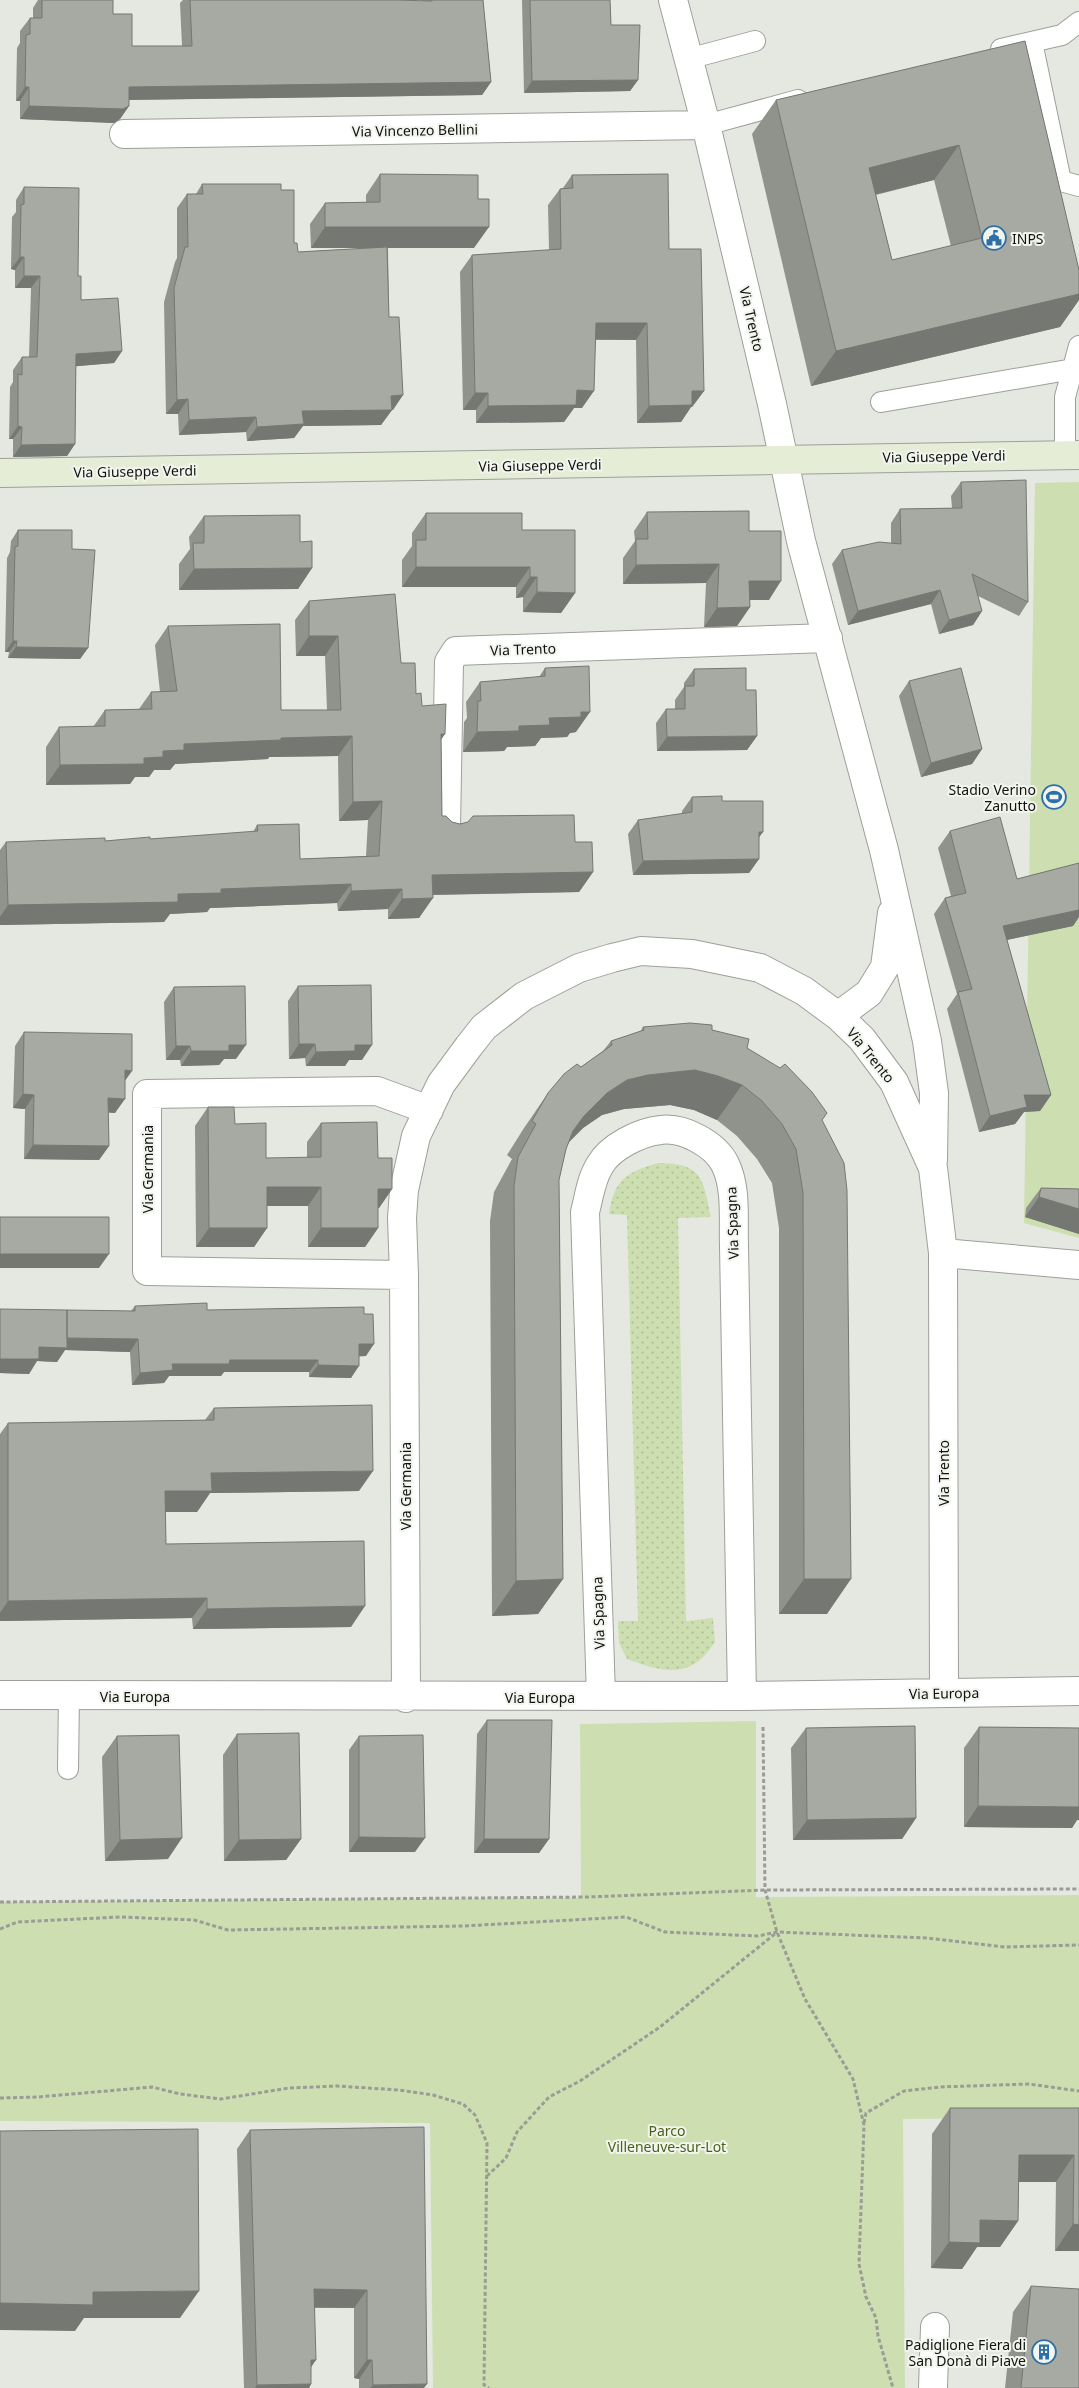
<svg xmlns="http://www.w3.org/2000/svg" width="1079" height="2388" font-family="'Noto Sans',sans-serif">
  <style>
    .grass { fill: url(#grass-dots) }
    .park { fill: #cddfb1 }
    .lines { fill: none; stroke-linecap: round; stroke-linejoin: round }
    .lane-casing { stroke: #9da099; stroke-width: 22 }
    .street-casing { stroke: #9da099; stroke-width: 30 }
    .secondary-casing { stroke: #9da099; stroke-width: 30 }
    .path { stroke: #9a9c96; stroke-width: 3; stroke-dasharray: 4 2.5; stroke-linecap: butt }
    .lane { stroke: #fff; stroke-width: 20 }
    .street { stroke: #fff; stroke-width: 28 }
    .secondary { stroke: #e5edd7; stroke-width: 28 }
    .wall { fill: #90928c; fill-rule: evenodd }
    .shaded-wall { fill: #757772 }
    .building { fill: #a7aaa3; stroke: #757772; fill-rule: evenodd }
    .labels { text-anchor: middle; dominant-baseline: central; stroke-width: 4; stroke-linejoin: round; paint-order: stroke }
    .street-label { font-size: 14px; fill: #11120f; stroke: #f2f5ee }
    .poi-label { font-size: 14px; fill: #11120f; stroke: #f2f5ee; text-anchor: end }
    .park-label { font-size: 14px; fill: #4a6116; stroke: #f2f5ee }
  </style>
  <defs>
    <pattern id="grass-dots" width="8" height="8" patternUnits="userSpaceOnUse" patternTransform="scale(1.25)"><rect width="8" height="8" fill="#cddfb1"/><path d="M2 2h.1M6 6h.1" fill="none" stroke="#afbe97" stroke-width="1.8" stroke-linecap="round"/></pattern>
  </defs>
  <rect width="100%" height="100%" fill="#e5e8e1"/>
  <!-- grass -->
  <path class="grass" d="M658,1163c45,0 45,16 53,54l-33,1 8,403 27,-3 2,24c-5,7 -12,17 -19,21 -22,14 -47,4 -69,-4l-8,-16 -1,-22h20l-11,-406 -18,-1c5,-34 17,-42 49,-51z"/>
  <!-- park -->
  <path class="park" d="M1079,482v756l-55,-15 11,-740z
    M756,1721v176l323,-2v222l-176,2 2,269h-472l-3,-265 -430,-2v-219l581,-4 -1,-174z"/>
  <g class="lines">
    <!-- lane casing -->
    <g class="lane-casing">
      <path id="lane" d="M1032,42l29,139 18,5
        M1001,49l61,-14 17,-13
        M688,59l67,-18
        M706,125l92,-25
        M881,402l192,-33
        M1065,455v-58l14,-51
        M68,1769l1,-74"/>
    </g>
    <!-- street casing -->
    <g class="street-casing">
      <path id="street" d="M673,0l33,125 66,279 29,137 83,309 43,191 7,52 -1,67
        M124,134l582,-9
        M446,828l3,-166 7,-11 372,-13
        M838,1016l31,-23 16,-26 7,-54
        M943,1253l136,12
        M404,1275l-257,-4v-177l230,-3 52,19
        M0,1695l742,1 337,-5
        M601,1696l-16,-484c4,-15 6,-33 15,-47 10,-18 40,-33 61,-35 22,-3 54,14 64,34 12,24 8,56 9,82l8,450
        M406,1698l-2,-423 -2,-57 2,-28 12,-54 25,-52 28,-38 15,-19 40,-31 55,-28 33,-10 29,-7 51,3 68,14 44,23 34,25 24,23 32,43 39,86 10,85 1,439
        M933,2388l2,-61"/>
    </g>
    <!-- secondary casing -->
    <g class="secondary-casing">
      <path id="secondary" d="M0,473l1079,-18"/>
    </g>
    <!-- path -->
    <path class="path" d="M763,1727l2,163 12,42 28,67 48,80 11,46 -5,139 7,33 10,21 2,18 15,52
      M0,1902l588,-5 177,-7 314,-1
      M0,1929l17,-7 103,-5 74,3 34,10 235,-4 163,-9 39,15 93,4 19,-4 150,6 78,9 74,-2
      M0,2098l38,-1 114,-10 28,7 41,5 68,-11 48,-2 62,4 34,5 30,9 12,11 12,28 -3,242 5,3
      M864,2123l2,-10 38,-22 36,-4 89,-3 50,7
      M487,2176l19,-18 11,-26 32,-35 31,-16 80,-54 116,-94"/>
    <!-- lane -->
    <use href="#lane" class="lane"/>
    <!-- street -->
    <use href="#street" class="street"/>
    <!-- secondary -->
    <use href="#secondary" class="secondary"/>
  </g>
  <!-- wall -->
  <path class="wall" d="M38,0h75v14l19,32h50l-2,-43 3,-3 239,1v-1h61l8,82 -9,13 -353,5v6l-9,13 -6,4 -94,-4v-18h-4l1,-53 3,-5v-12l10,-13h3v-10z
    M522,0h88l1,25 27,55 -8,11 -106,2z
    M1025,41l54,229v30l-19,27 -249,59 -59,-252 24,-34zM934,180l17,66 -59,14 -16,-65z
    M380,174l94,74h-86l1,69 14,78 -22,30 -78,1 -9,12 -47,3 -1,-9 -67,3 -1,-21h-12l-2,-112 11,-40 2,-4v-50l10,-14h9l6,-10 79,6 13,53 4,9 68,-4h-55l-1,-24 15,-21 41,-1v-7z
    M572,175l97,74 35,142 -12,16h-1l-10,15 -44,1 -1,-83h-41l-13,68h-8l-10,14 -88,1v-13h-13l-3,-138 12,-17 77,-5 -1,-45 12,-16 3,-1z
    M24,187l54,89 3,24 41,51 -8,12 -38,3 -1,78 -8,12 -54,1v-18h-4l1,-52 3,-5v-12l9,-13h7l2,-69h-16v-18l-4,-1 1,-52 4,-5v-12z
    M961,482l67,120 -9,14 -41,-20 4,15 -9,14 -34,9 -8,-30 -83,21 -16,-61 10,-14 49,-7v-20l9,-14 52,-1 -1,-12z
    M647,512l102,19 20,69h-19v7l-13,19 -33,1 2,-44 -83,1v-26l12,-17 -1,-10z
    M426,513l96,17 53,63 -14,20 -38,-1v-15l-7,1v-11h-114v-27l10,-14v-13z
    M204,516l96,26 12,26 -14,21 -119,1v-26l11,-15 -1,-12z
    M18,530l54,19 16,99 -8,11 -72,-1 1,-6h-4l2,-94 3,-6 1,-11z
    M309,601l92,62 21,43 19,35 1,75 10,6 8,2 115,18 18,30 -14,20 -146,3 -14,23 -31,1v-10l-50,2 -1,-8 -127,5 -3,4 -37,2 -6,8 -164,3v-75l6,-8 99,-1 45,-2 103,-7 4,-7 43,34 66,-3 2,-36 -29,1 -1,-65 -69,1 -1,2 -93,5 -5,6h-16l-5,7h-14l-5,7 -84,1v-38l13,-20h34l12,-17 34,-1 12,-17h9l-5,-47 13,-19 113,84h46l-2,-54h-29l-1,-36z
    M545,668l31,64 -6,1 -3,4 -26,1 -6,8 -28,1 -3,4 -41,1 1,-30 3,-4 -1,-16 14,-20 59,-5z
    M694,669l52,21 11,46 -10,14 -90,1 -1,-28 10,-14h9v-9l9,-13v-4z
    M909,681l73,68 -10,15 -51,13 -22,-81z
    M692,797l30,4 37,58 -10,14 -116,2 -5,-41 10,-14 44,-6v-3z
    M950,831l67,48 62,-16v54l-6,9 -66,14 44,155 -11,16 -16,1 -9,12 -36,8 -32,-123 10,-15 -23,-80 11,-16 6,-2 -13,-48z
    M298,986l64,74h-13l-4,6h-39l-1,-8 -16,1 -1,-58z
    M174,987l62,72h-12l-5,6 -38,1 -1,-6h-14l-2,-58z
    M643,1027l69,3 35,18 75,72 5,494h-48v-386l-7,-45 -15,-24 -20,-23 -20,-16 -23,-10 -24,-5 -46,4 -22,6 -19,13 -14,14 -3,7 -7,31 4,399 -25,35 -46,2 -2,-395 4,-29 18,-33 -5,-4 17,-27 24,-35 33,-26 22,-16 8,-10 29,-9z
    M24,1032l101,49 -10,32 -7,-1 1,34 -10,14 -75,-1 1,-50 -12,-1 2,-62z
    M208,1107l27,17 31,34h41v-16l14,-19 57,35 14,31 -13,19h-1v20l-13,19h-57v-41h-41v22l-13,19h-58l-1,-121z
    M1041,1188l38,1v45l-54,-17 1,-9z
    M135,1306l72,4 159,46h-7l-8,22 -42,-1v-5h-85l-3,4h-52l-5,7 -32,2 -2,-33 -65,-2 -8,12 -20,-1 -8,13 -29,-1 131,-62z
    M214,1408l145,83 -149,2 -13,19h-32l1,32 185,83 -158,2 -1,-11 -192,3v-187l8,-11 197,-3z
    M487,1720l62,119 -10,14h-65l3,-119z
    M979,1727l100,1v92h-2l-5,8 -108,-1v-79z
    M806,1728l110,90 -14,21 -109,1 -2,-92z
    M237,1734l64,105 -15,21 -62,1 -1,-106z
    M117,1736l51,123 -63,2 -3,-104z
    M359,1736l56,116h-66v-102z
    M950,2108h129v143h-24l1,-69h-37l-1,39 -18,26h-23l-15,22 -31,-1 1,-134z
    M424,2127v261h-65v-9l-5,-1v-70h-39l-4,59v17l-2,4h-65l-7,-239 13,-19z
    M1031,2286l48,102h-74l8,-76z"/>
  <!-- shaded-wall -->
  <path class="shaded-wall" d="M638,80l-8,11 -106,2 8,-12z
    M491,82l-9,13 -362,5 9,-13z
    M25,87h4l-9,14h-4z
    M29,106h100l-9,13 -6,4 -94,-4z
    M959,145l-25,35 -90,22 25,-34z
    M325,227h164l-15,21h-163z
    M20,257h4l-9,13 -4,-1z
    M24,276h16l-9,12h-16z
    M1079,294v6l-19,27 -249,59 25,-35z
    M596,323h51l-11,17 -52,-1z
    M122,351l-8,12 -46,4 8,-13z
    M577,390l17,1 -12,17h-8l-10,14 -88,1 12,-17z
    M692,391h12l-12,16h-1l-10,15 -44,1 12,-17z
    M475,393h13l-12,17h-13z
    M403,395l-10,15h-3h2l-11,15 -78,1 -9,12 -47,3 10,-14 45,-16 89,-15z
    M188,399l-10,15h-12l11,-14z
    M256,417l-10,15 -67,3 10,-15z
    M18,426l4,1 -9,12h-4z
    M75,444l-8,12 -54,1 8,-12z
    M719,564l-13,19 -83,1 13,-19z
    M416,567h114l-14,20h-114z
    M312,568l-14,21 -119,1 15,-21z
    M530,577h7l-14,20 -7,1z
    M749,581h32l-12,19h-33z
    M940,590l-9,14 -83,21 10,-14z
    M537,592l38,1 -14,20 -38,-1z
    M750,607l-13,19 -33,1 13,-19z
    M982,611l-9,14 -34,9 10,-14z
    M309,636h29l-13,20h-29z
    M13,641h4l-8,11h-4z
    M16,647l72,1 -8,11 -72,-1z
    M581,712h9l-14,20 -6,1 -3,4 -26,1 -6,8 -28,1 -3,4 -41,1 14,-20 42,-6 30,-8z
    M441,734h4l-13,19z
    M352,736l-14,20 -69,1 -1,2 -93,5 -5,6h-16l-5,7h-14l-5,7 -84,1 14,-20 84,-7 19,-7 21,-7 97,-6z
    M757,736l-10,14 -90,1 10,-14z
    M982,749l-10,15 -51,13 10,-14z
    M382,801l-14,19 -29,1 14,-19z
    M759,832h4l-10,14z
    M759,859l-10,14 -116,2 10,-14z
    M593,872l-14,20 -161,3 14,-20z
    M351,884l-14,19 -127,5 -3,4 -37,2 -6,8 -164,3v-8l8,-12 170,-11 43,-5z
    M402,889l-14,20 -50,2 13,-20z
    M433,898l-14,20 -31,1 14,-20z
    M1079,910v7l-6,9 -81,17 11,-17z
    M299,1044h16l-10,14 -16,1z
    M229,1045h17l-10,14h-12l-5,6 -38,1 10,-15z
    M355,1045h17l-10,15h-13l-4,6h-39l10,-14z
    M176,1046h14l-10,14h-14z
    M125,1070l7,1 -10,14z
    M695,1070l23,6 24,9 -25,35 -23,-10 -24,-5 -46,4 -22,6 -19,13 -23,23 -11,14 35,-49 23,-23 20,-13 21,-5z
    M23,1094l11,1 -9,14 -12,-1z
    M1024,1095h27l-11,16 -16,1 -9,12 -36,8 11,-16z
    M108,1098l17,1 -10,14 -17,-1z
    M33,1145l76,1 -10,14 -75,-1z
    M267,1187h54l-13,19h-54z
    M378,1189h14l-13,19h-14z
    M1039,1197l40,12v25l-54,-17z
    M209,1228h58l-13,19h-58z
    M321,1228h57l-13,19h-57z
    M0,1254h109l-10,14h-99z
    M66,1338l72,1 -8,13 -65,-2 -8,12 -20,-1 -8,13 -29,-1v-14l39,-12z
    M359,1344h15l-8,12 -16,1z
    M230,1360h88l-9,12h-85l-3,4h-52l-5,7 -32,2 8,-12 32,-9z
    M318,1365l41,1 -8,12 -42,-1z
    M373,1471l-14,20 -149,2 -13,19h-46l14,-21 46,-18z
    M563,1579l-25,35 -46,2 24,-35z
    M804,1579h47l-24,35h-48z
    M207,1598l-15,20 -192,3v-8l8,-12z
    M365,1606l-14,21 -158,2 14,-20z
    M978,1806l101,1v13h-2l-5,8 -108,-1z
    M916,1818l-14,21 -109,1 14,-20z
    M359,1837l66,1 -10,14h-66z
    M182,1838l-14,21 -63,2 15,-21z
    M301,1839l-15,21 -62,1 15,-21z
    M484,1839h65l-10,14h-65z
    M1019,2155h55l-18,27h-55z
    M980,2220l38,1 -18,26h-23l-15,22 -31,-1 18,-26z
    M1073,2224l6,1v26h-24z
    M314,2289l53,1 -13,18 -53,-1z
    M199,2291l-19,27h-96l-9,13 -75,-1v-27l93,-11z
    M311,2360h5l-13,19z
    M367,2360h5l-13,19 -5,-1z
    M311,2384l-2,4h-54l2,-3z
    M427,2384l-3,4h-54l3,-3z"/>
  <!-- building -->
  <path class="building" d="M42,0h71v14h19v32h60l-2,-46h205l37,1v-1h51l8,82 -362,5v19l-6,3 -94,-3v-19h-4l1,-52 4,-1v-16h12z
    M530,0h80l1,25h29l-2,55 -106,1z
    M1025,41l54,229v24l-243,57 -60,-251zM959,145l23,93 -90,22 -23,-92z
    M380,174l98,1v24h11v28h-164v-24l55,-1z
    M668,174l1,75h32l3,142h-12v14l-43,1 -2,-83h-51l-2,68 -17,-1 -1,15 -88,1v-13h-13l-3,-138 89,-6 -1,-60 13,-1 -1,-13z
    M202,184h79v6h13v53h3l1,9 89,-5 2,70h10l4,78 -12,1 1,14 -90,1 2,13 -47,3 -1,-10 -67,3 -1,-21 -11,1 -3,-112 11,-41h3l-1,-53h16z
    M24,187l55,1 -1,88h3v24l37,-2 4,53 -46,3 -1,90 -54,1 1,-18 -4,-1v-52l4,1v-18h15l3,-81h-16v-19h-4l1,-52 3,-1z
    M1026,480l2,122 -56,-28 10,37 -33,9 -9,-30 -82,21 -16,-61 37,-8 22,2 -1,-35 62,-1 -1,-26z
    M749,511v20h32v50h-32l1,26 -33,1 2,-44 -83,1v-26h12l-1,-27z
    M426,513h96v17h53v63l-38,-1v-15h-7v-10h-114v-27h10z
    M300,515v27l12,-1v27l-118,1 -1,-26h11v-27z
    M18,530h54v19l23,1 -7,98 -72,-1 1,-6h-4l2,-94 3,-1z
    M395,594l6,69h14l1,31 5,-1 1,13 24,-2 -1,30h-4l1,82h4l6,6 8,2 8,-2 5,-6 101,-1 1,27h17l1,30 -161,3 1,23 -31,1v-10l-51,2v-7l-130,5v4l-43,1v8l-170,3 -2,-63 99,-4v3l45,-4v2l108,-8 -1,-6 42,-1 1,35 79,-3 3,-55 -29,1 -1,-66 -71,2v2l-97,4v6l-21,1v6l-19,1v6l-84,1 -1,-38 46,-1v-16l47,-1 -1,-17 26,-1 -9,-65 112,-2 1,86h60l-3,-74h-29v-35z
    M589,666l1,46h-9v5l-32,1 1,7 -31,1v5l-42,1 1,-31h3l-1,-19 65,-6v-8z
    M746,668v22h10l1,46 -90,1 -1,-28h19v-23h9v-17z
    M961,668l21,81 -51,14 -22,-82z
    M722,796v5h41v31h-4v27l-116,2 -5,-41 54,-8v-15z
    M1000,817l17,62 62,-16v47l-76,16 48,169h-27l3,12 -37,9 -32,-124 14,-3 -27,-91 21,-5 -16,-62z
    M371,985l1,60h-17v6l-39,1 -1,-8h-16l-1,-58z
    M245,986l1,59h-17v6h-38l-1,-5h-14l-2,-59z
    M690,1023l22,2v5l37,9 -2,9 33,20 5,-4 27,28 15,21 -5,7 22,43 3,27 4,389h-47l-1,-386 -7,-44 -14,-25 -20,-23 -20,-16 -24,-9 -23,-6 -47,5 -21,5 -20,13 -23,23 -11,15 -7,18 -7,31 4,399 -47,2 -2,-395 4,-29 18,-33 -4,-3 16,-28 16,-19 13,-10 4,3 31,-22 -1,-4 33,-11 -1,-3z
    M24,1032l108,2v37l-7,-1v29l-17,-1 1,48 -76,-1 1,-50 -11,-1z
    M208,1107h26l1,17 31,-1v35l55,-1v-34l56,-1 1,36h14v31h-14v39h-57v-41h-54v41h-58z
    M1041,1188l38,1v20l-40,-12z
    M0,1217h109v37h-109z
    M207,1303v7l157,-3v7h9l1,30h-15v22l-41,-1v-5h-88l-1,4h-57l1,6 -33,3 -2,-34 -71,-1v-28l68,1v-5z
    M0,1309l67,1v38l-28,-1v12h-39z
    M372,1405l1,66 -162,2 1,18h-47l1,53 198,-3 1,65 -158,3v-11l-199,3v-178l206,-3v-12z
    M487,1720h65l-3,119h-65z
    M915,1726l1,92 -109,2 -1,-92z
    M979,1727l100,1v79l-101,-1z
    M299,1733l2,106 -62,1 -2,-106z
    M179,1735l3,103 -62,2 -3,-104z
    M423,1735l2,103 -66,-1v-101z
    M950,2108h129v117l-6,-1 1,-69h-55l-1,66 -38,-1v23l-31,-1z
    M424,2127l3,257 -54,1 -1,-25h-5v-70l-53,-1 2,71h-5v24l-54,1 -7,-255z
    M198,2129l1,162 -106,1v13l-93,-2v-172z
    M1031,2286l48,3v99h-58z"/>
  <!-- icons -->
  <defs>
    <g id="civic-ring" transform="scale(1.25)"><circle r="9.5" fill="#f2f5ee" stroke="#2e70a6" stroke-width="1.5"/><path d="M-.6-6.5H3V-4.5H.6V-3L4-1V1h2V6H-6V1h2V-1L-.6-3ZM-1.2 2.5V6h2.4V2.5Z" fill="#2e70a6"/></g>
    <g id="stadium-ring" transform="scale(1.25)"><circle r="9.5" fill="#f2f5ee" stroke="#2e70a6" stroke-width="1.5"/><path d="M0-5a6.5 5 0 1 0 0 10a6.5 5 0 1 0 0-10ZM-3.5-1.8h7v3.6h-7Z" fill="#2e70a6"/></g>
    <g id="building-ring" transform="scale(1.25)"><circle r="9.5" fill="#f2f5ee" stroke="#2e70a6" stroke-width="1.5"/><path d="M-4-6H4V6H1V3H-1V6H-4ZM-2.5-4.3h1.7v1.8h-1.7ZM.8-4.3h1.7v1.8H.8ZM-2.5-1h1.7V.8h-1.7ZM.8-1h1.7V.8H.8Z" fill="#2e70a6"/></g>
  </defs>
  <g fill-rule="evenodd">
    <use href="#civic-ring" x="994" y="238"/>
    <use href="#stadium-ring" x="1054" y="797"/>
    <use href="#building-ring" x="1044" y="2352"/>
  </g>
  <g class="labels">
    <!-- street labels -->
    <g class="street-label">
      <text transform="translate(415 130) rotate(-1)">Via Vincenzo Bellini</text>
      <text transform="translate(752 319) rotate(77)">Via Trento</text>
      <text transform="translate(944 456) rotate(-1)">Via Giuseppe Verdi</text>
      <text transform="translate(540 465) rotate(-1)">Via Giuseppe Verdi</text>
      <text transform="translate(135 471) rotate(-1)">Via Giuseppe Verdi</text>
      <text transform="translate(523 649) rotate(-2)">Via Trento</text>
      <text transform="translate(871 1055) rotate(51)">Via Trento</text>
      <text transform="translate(147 1169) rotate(-90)">Via Germania</text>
      <text transform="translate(732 1223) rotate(-92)">Via Spagna</text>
      <text transform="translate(943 1473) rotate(-90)">Via Trento</text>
      <text transform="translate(405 1486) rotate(-90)">Via Germania</text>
      <text transform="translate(598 1613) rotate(-92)">Via Spagna</text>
      <text transform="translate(944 1693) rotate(-1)">Via Europa</text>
      <text x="135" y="1696">Via Europa</text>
      <text x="540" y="1697">Via Europa</text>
    </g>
    <!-- poi labels -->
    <g class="poi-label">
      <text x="1012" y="238" text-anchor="start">INPS</text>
      <text x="1036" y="789">Stadio Verino<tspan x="1036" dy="16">Zanutto</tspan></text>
      <text x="1026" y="2344">Padiglione Fiera di<tspan x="1026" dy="16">San Donà di Piave</tspan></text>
    </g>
    <!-- park labels -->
    <g class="park-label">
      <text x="667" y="2130">Parco<tspan x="667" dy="16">Villeneuve-sur-Lot</tspan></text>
    </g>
  </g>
</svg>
